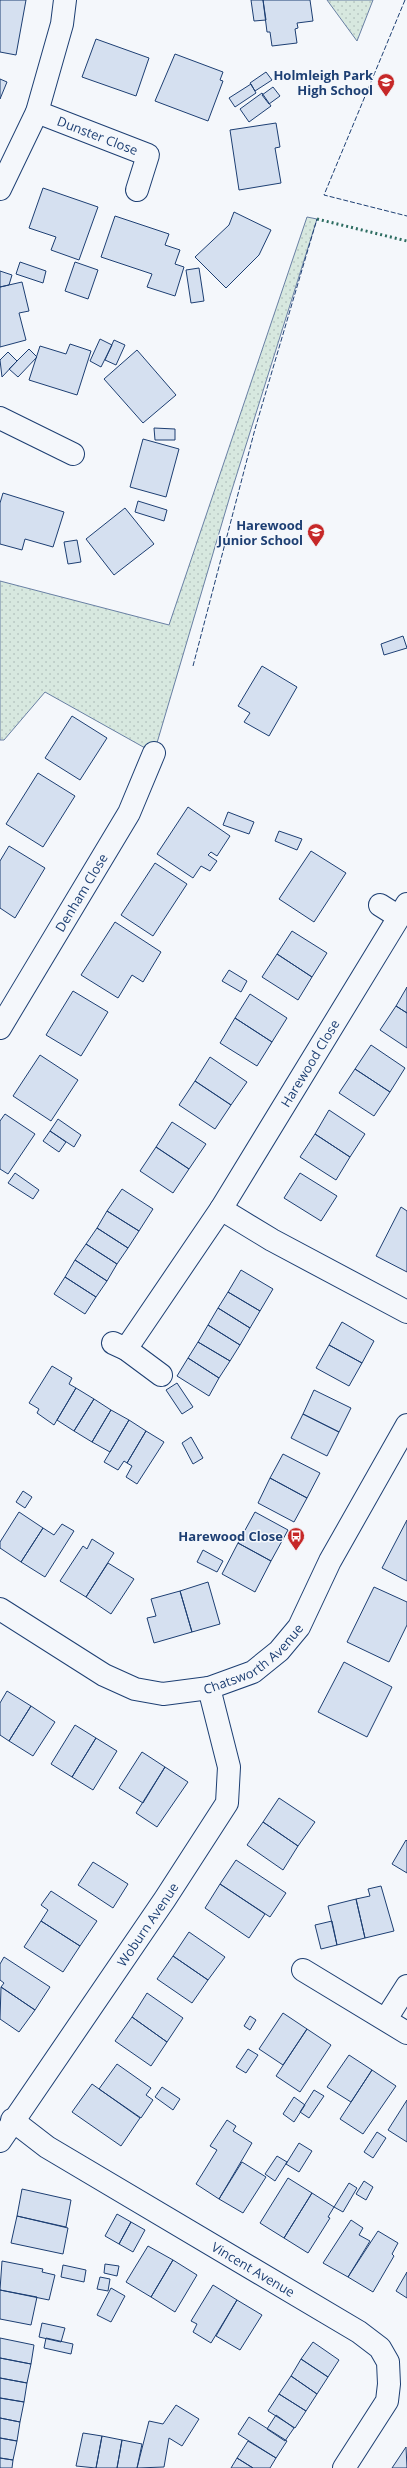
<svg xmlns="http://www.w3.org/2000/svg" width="407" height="2468" font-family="'Open Sans',sans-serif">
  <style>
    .grass { fill: url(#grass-dots); stroke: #687fa3 }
    .building { fill: #d5e0f0; stroke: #1d3f73 }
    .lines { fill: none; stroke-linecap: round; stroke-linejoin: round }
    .minor-casing { stroke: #1d3f73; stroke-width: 24 }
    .minor { stroke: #f4f7fb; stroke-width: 22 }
    .hedge { stroke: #2c6c60; stroke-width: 3; stroke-dasharray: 2 3; stroke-linecap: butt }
    .fence { stroke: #1d3f73; stroke-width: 1; stroke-dasharray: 5 2; stroke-linecap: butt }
    .labels { text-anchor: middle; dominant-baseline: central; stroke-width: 3; stroke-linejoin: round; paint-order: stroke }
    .poi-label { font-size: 13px; font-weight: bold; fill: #1d3f73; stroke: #f4f7fb; text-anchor: end }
    .street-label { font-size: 13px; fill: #1d3f73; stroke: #f4f7fb }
  </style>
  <defs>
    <pattern id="grass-dots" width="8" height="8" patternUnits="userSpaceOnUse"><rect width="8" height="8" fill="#d7e8df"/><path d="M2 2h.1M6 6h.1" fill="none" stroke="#b8c8c3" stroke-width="1.8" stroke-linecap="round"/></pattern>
  </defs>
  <rect width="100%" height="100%" fill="#f4f7fb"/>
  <!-- grass -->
  <path class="grass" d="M327,0h46l-16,41z
    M307,217l10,2 -87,277 -76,257 -109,-61 -41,48h-4v-159l169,44z"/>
  <!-- building -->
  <path class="building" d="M0,0h26l-10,55 -16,-3z
    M251,0h12l3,20 -12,1z
    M263,0h47l3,21 -16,2 1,5 -3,1 2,14 -25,3 -2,-14h-3z
    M96,39l53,19 -13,38 -54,-19z
    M175,54l48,18 -3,8 3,1 -15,40 -53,-20z
    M266,72l6,8 -17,11 -5,-8z
    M0,79l7,3 -7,17z
    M251,84l5,9 -21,14 -6,-9z
    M273,87l7,9 -11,8 -7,-9z
    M262,93l9,13 -22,16 -9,-13z
    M276,123l4,24 -5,1 6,35 -42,7 -9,-60z
    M43,188l55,19 -19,53 -28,-10 5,-13 -27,-9z
    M234,212l37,18 -12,25 -33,33 -31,-31 34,-32z
    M115,216l54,18 -4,11 15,5 -5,14 9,3 -9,29 -28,-9 5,-13 -51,-17z
    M20,262l26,9 -3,12 -27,-9z
    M75,262l23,8 -10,29 -23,-8z
    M199,268l5,33 -13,2 -5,-33z
    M0,271l12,4 -3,10 -9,2z
    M22,282l7,29 -10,2 7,27 -26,7v-60z
    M100,339l12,6 -11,22 -11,-6z
    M114,340l11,5 -9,20 -11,-5z
    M70,344l21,7 -14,44 -48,-15 11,-34 26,8z
    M29,349l8,8 -19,20 -9,-8z
    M137,350l39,45 -33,28 -39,-44z
    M8,352l9,9 -15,16 -2,-17z
    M154,428l21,1v11h-20z
    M143,439l36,10 -13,48 -36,-10z
    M3,493l61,19 -11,35 -28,-8 -3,11 -22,-6v-41z
    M138,501l29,9 -3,11 -29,-9z
    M125,508l29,36 -40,31 -28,-36z
    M77,540l4,22 -13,2 -4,-22z
    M403,636l4,12 -23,7 -3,-11z
    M262,666l35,21 -28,49 -25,-14 6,-9 -12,-7z
    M72,716l35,22 -27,42 -35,-22z
    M38,773l37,23 -32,51 -37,-23z
    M188,807l42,29 -13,20 -6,-4 -3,3 9,6 -7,10 -9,-5 -8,12 -36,-24z
    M228,812l26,10 -5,12 -26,-9z
    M279,831l23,8 -5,11 -22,-9z
    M9,846l36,22 -30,50 -15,-10v-47z
    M311,851l35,22 -32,49 -35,-23z
    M155,863l32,21 -34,52 -32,-21z
    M115,922l46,30 -18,30 -11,-7 -14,23 -37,-23z
    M292,931l35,22 -15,24 -35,-23z
    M277,954l35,23 -14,23 -36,-23z
    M229,970l18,11 -6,11 -19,-11z
    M407,987v26l-11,-7z
    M73,991l35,21 -27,44 -35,-21z
    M250,994l37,24 -15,24 -37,-24z
    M396,1006l11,7v35l-27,-18z
    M235,1018l37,24 -15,24 -37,-23z
    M371,1045l34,23 -15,24 -35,-23z
    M40,1055l38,25 -27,41 -38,-25z
    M210,1057l37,25 -16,23 -36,-24z
    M355,1069l35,23 -16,24 -35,-23z
    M195,1081l36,24 -16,24 -36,-24z
    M329,1110l36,24 -15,23 -35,-23z
    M5,1114l30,20 -27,40 -8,-5v-48z
    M58,1119l23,16 -7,12 -24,-16z
    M172,1122l34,22 -17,25 -33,-22z
    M50,1131l16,11 -7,10 -16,-11z
    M315,1134l35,23 -14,23 -36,-23z
    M156,1147l33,22 -16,24 -33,-22z
    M15,1173l24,17 -6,9 -25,-16z
    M300,1173l37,23 -16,25 -37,-23z
    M122,1189l31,20 -14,22 -32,-20z
    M401,1207l6,4v61l-31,-16z
    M107,1211l32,20 -11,17 -31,-20z
    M97,1228l31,20 -11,16 -31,-20z
    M86,1244l31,20 -10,17 -32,-21z
    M75,1260l32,21 -11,16 -31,-20z
    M241,1270l32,19 -13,22 -32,-19z
    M65,1277l31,20 -11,17 -31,-20z
    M228,1292l32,19 -10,17 -32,-20z
    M218,1308l32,20 -10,17 -32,-20z
    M342,1322l32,19 -12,22 -33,-18z
    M208,1325l32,20 -10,16 -32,-19z
    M198,1342l32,19 -11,17 -31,-20z
    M329,1345l33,18 -13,23 -33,-18z
    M188,1358l31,20 -10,18 -32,-20z
    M52,1366l20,12 -3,6 7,4 -22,37 -17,-12 2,-4 -10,-6z
    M177,1383l16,24 -11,7 -16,-24z
    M76,1388l18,11 -20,32 -17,-11z
    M314,1390l37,18 -12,24 -36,-18z
    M94,1399l17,11 -19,32 -18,-11z
    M111,1410l18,10 -19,32 -18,-10z
    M303,1414l36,18 -12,24 -36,-18z
    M129,1420l17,11 -19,32 -3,-2 -6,9 -14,-8z
    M146,1431l18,11 -27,42 -11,-7 6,-11 -5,-3z
    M191,1437l12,21 -10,6 -11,-21z
    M283,1454l37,19 -13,25 -37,-20z
    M270,1478l37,20 -13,24 -36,-19z
    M23,1491l9,6 -7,11 -9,-6z
    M19,1512l24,16 -22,34 -21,-14v-6z
    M255,1512l33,18 -17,31 -33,-18z
    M407,1520v61l-25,-13z
    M62,1524l12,7 -29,46 -24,-15 22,-34 11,7z
    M92,1539l22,14 -28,44 -26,-16 23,-35 4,3z
    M238,1543l33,18 -16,31 -33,-18z
    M203,1550l20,11 -6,11 -20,-10z
    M108,1563l26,16 -23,35 -25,-17z
    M208,1582l12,42 -28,8 -12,-41z
    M374,1587l33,15v23l-18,37 -42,-20z
    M180,1591l12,41 -38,11 -7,-25 9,-2 -5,-17z
    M344,1662l48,25 -25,50 -49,-25z
    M7,1691l24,15 -22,35 -9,-6v-32z
    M31,1706l24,16 -22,34 -24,-15z
    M75,1725l21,13 -24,39 -21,-13z
    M96,1738l21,13 -24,39 -21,-13z
    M142,1752l23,15 -22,36 -24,-15z
    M165,1767l23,15 -31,45 -21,-14z
    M279,1798l36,24 -17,24 -35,-24z
    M263,1822l35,24 -15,24 -36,-25z
    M406,1840l1,1v32l-15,-9z
    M236,1860l50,33 -16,24 -50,-33z
    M93,1862l35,22 -15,24 -35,-23z
    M220,1884l45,30 -16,24 -44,-30z
    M381,1886l13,45 -29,7 -9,-39 14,-3 -2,-7z
    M51,1891l46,30 -17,25 -39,-25 7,-11 -7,-5z
    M356,1899l9,39 -28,7 -9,-39z
    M41,1921l39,25 -17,26 -39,-25z
    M332,1921l5,24 -16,4 -6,-24z
    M189,1932l36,25 -17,23 -35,-24z
    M173,1956l35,24 -16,23 -35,-24z
    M4,1957l46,30 -15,23 -34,-23 3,-4 -4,-3v-16z
    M1,1987l34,23 -16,22 -19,-13z
    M147,1993l36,25 -16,24 -35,-25z
    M283,2013l24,16 -24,36 -24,-16z
    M250,2016l6,4 -6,10 -6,-4z
    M132,2017l35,25 -16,24 -36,-25z
    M307,2029l24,16 -31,47 -24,-16z
    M248,2049l10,6 -12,18 -10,-6z
    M349,2055l23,15 -21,32 -24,-15z
    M117,2064l34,24 -5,7 7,5 -12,18 -42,-29z
    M372,2070l24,16 -33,48 -23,-15z
    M92,2084l48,34 -19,28 -49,-34z
    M162,2087l18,12 -7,11 -18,-13z
    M314,2090l10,6 -15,22 -9,-6z
    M294,2097l11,8 -11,17 -11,-8z
    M407,2100v42l-19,-12z
    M227,2120l9,6 -3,5 19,12 -33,56 -23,-15 21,-34 -7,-4z
    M377,2132l9,6 -13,20 -9,-6z
    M299,2143l13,8 -13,21 -13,-8z
    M277,2156l10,6 -12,19 -10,-7z
    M242,2162l24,15 -23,36 -24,-14z
    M288,2178l24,15 -28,45 -24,-15z
    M364,2181l9,6 -7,13 -10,-6z
    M349,2183l8,5 -14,24 -9,-5z
    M22,2189l49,11 -5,27 -49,-11z
    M312,2193l22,14 -6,10 2,1 -22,35 -24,-15z
    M117,2214l14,8 -12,22 -14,-8z
    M17,2216l51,12 -5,26 -52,-11z
    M351,2220l12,8 -4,7 11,6 -22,36 -25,-14z
    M131,2222l14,8 -12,22 -14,-8z
    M378,2231l20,12 -6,11 2,2 -21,36 -25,-15z
    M148,2246l25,14 -22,37 -25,-15z
    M173,2260l24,15 -22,37 -24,-15z
    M2,2261l41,8 -1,3 13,3 -6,25 -49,-10z
    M105,2264l14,2 -2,10 -13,-3z
    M63,2265l23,5 -2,12 -23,-5z
    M407,2272v26l-11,-7z
    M100,2277l10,2 -2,12 -11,-2z
    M213,2285l24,15 -26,43 -18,-11 4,-8 -6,-3z
    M111,2288l14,8 -14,26 -14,-7z
    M0,2290l37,7 -6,28 -31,-6z
    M237,2300l25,15 -22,35 -24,-14z
    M42,2323l23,5 -4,14 -22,-5z
    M0,2338l34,7 -3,19 -31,-6z
    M46,2338l27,6 -2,10 -27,-6z
    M313,2342l26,18 -11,17 -27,-18z
    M0,2358l31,6 -4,19 -27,-5z
    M301,2359l27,18 -11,17 -26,-18z
    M291,2376l26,18 -11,17 -27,-17z
    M0,2378l27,5 -3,19 -24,-4z
    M279,2394l27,17 -11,17 -27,-17z
    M0,2398l24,4 -4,20 -20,-4z
    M176,2405l23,14 -17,27 -13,-8 -5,29 -27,1 12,-47 14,3z
    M276,2415l18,13 -9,13 -18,-12z
    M249,2417l38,24 -11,17 -38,-24z
    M0,2418l20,4 -3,19 -17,-3z
    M83,2433l19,3 -6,32 -20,-2z
    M102,2436l20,4 -5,28h-21z
    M0,2438l17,3 -4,19 -13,-2z
    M122,2440l20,4 -5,24h-20z
    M248,2441l28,17 -6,10h-17l-16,-10z
    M406,2447l1,21h-15z
    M0,2458l13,2 -1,8h-12z
    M237,2458l16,10h-22z"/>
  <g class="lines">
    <!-- minor casing -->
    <g class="minor-casing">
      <g id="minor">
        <path id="s1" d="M37,112l111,43 -11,35"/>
        <path d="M0,189l37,-77 25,-88 3,-24"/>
        <path d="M0,418l73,36"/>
        <path d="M380,905l19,12"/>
        <path id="s2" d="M0,1028l129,-215 25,-60"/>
        <path d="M221,1209l51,31 135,72"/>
        <path d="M113,1343l13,6 35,26"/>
        <path id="s3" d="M126,1349l95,-140 186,-305"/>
        <path id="s4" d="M0,1609l104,66 31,14 28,5 46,-6 44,-16 26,-21 20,-24 31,-66 77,-136"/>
        <path d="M303,1970l104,63"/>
        <path d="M386,2019l21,-33"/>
        <path id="s5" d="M12,2120l35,27 312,185 21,16 8,14 1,22 -2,17 -43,67"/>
        <path id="s6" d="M0,2141l165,-242 62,-96 2,-36 -20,-79"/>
      </g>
    </g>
    <!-- minor -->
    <use href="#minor" class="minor"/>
    <!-- hedge -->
    <path class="hedge" d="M317,219l90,22"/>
    <!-- fence -->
    <path class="fence" d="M405,0l-81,195 83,21
      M193,666l62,-237 62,-210"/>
  </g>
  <!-- icons -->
  <defs>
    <g id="school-pin" transform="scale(0.9)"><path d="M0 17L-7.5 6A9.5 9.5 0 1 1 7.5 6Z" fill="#c62828" stroke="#f4f7fb"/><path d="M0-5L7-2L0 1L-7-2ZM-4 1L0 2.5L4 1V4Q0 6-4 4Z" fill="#fff"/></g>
    <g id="bus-pin" transform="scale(0.9)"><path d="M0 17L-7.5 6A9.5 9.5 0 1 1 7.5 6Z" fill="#c62828" stroke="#f4f7fb"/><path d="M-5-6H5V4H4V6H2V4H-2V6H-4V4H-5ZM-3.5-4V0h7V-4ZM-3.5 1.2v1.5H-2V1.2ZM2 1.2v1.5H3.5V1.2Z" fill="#fff"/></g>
  </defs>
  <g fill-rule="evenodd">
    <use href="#school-pin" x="386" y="82"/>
    <use href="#school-pin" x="316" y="532"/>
    <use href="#bus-pin" x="296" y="1536"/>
  </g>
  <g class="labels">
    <!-- poi labels -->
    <g class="poi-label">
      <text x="373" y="75">Holmleigh Park<tspan x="373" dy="15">High School</tspan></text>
      <text x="303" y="525">Harewood<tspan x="303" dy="15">Junior School</tspan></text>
      <text x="283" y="1536">Harewood Close</text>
    </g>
    <!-- street labels -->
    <g class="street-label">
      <text stroke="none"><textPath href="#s1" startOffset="65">Dunster Close</textPath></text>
      <text stroke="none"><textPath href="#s2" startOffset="158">Denham Close</textPath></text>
      <text stroke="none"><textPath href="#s3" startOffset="340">Harewood Close</textPath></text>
      <text stroke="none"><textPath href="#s4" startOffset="286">Chatsworth Avenue</textPath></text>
      <text stroke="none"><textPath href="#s6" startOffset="262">Woburn Avenue</textPath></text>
      <text stroke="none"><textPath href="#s5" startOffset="284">Vincent Avenue</textPath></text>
    </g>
  </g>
</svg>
